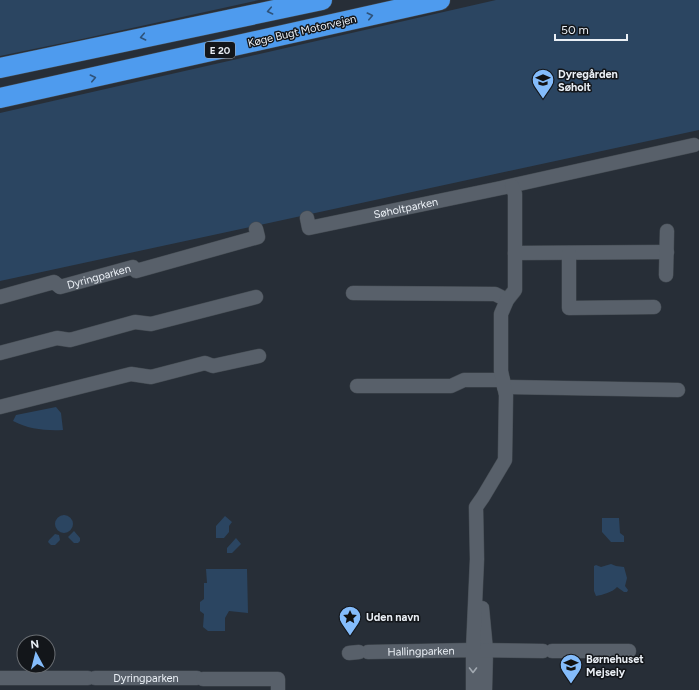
<svg xmlns="http://www.w3.org/2000/svg" width="699" height="690" font-family="Figtree,sans-serif">
  <style>
    .green { fill: #2b4561 }
    .lines { fill: none; stroke-linecap: round; stroke-linejoin: round }
    .minor-casing { stroke: #444b52; stroke-width: 15 }
    .highway-casing { stroke: #444b52; stroke-width: 21 }
    .minor { stroke: #58606a; stroke-width: 14 }
    .highway { stroke: #4e9bee; stroke-width: 20 }
    .oneway { stroke: #2e5279 }
    .oneway2 { stroke: #a1a8b0 }
    .labels { text-anchor: middle; dominant-baseline: central; stroke-width: 3; stroke-linejoin: round; paint-order: stroke }
    .shield { fill: #13161a; stroke: #aaaeb3; stroke-width: 1 }
    .shield-label { font-size: 10px; font-weight: bold; fill: #eaeff5 }
    .street-label { font-size: 11px; fill: #eaeff5; stroke: #13161a }
    .poi-label { font-size: 11px; font-weight: bold; fill: #eaeff5; stroke: #13161a; text-anchor: start }
  </style>
  <rect width="100%" height="100%" fill="#272e37"/>
  <!-- green -->
  <path class="green" d="M0,0h259l-177,39 -82,17z
    M496,0h203v130l-699,151v-168z
    M56,407l5,6 2,17c-17,1 -35,-1 -50,-9l3,-6z
    M55 524a9 9 0 1 1 18 0a9 9 0 1 1-18 0Z
    M225,516l7,6 -3,4v6l-5,6h-8v-12z
    M602,518h17l1,15 4,3v6h-13l-9,-10z
    M74,531l6,7v3l-2,2h-4l-6,-6z
    M55,534l4,1 1,5 -5,5h-4l-3,-3 1,-2z
    M236,538l5,6 -9,9h-5v-5z
    M611,564l5,2 8,1 3,11 -2,8 3,4 -1,2h-3l-7,-5c-4,5 -15,8 -21,9l-2,-5v-25l2,-1 5,2z
    M206,569h41l1,44 -19,-2 -4,7v13h-17l-5,-4 1,-13 -4,-3v-9l4,-3v-16h3z"/>
  <g class="lines">
    <!-- minor casing -->
    <g class="minor-casing">
      <g id="minor">
        <path id="s1" d="M307,218l2,10 192,-40 193,-43"/>
        <path d="M515,253l152,-1"/>
        <path d="M569,253v55l85,-1"/>
        <path d="M666,275l1,-44"/>
        <path d="M353,293l142,1 12,6"/>
        <path id="s2" d="M0,297l54,-15 6,5 73,-20 3,4 122,-34 -2,-8"/>
        <path d="M0,353l57,-15 13,2 65,-18 16,2 105,-27"/>
        <path d="M357,386h94l13,-6h39"/>
        <path d="M504,387l174,3"/>
        <path d="M0,407l131,-33 20,3 54,-14 8,3 46,-10"/>
        <path d="M482,608l4,42 -1,40"/>
        <path d="M552,651h77"/>
        <path id="s3" d="M368,652l105,-2 70,1"/>
        <path d="M349,653l10,-1"/>
        <path d="M0,678h88"/>
        <path id="s4" d="M95,678h102"/>
        <path d="M203,679h75v11"/>
        <path d="M473,690v-40l4,-91 -1,-52 7,-10 22,-37 1,-65 -5,-24v-57l6,-14 8,-10v-96l-3,-8"/>
      </g>
    </g>
    <!-- highway casing -->
    <g class="highway-casing">
      <path id="highway" d="M0,68l322,-68
        M0,98l440,-98"/>
    </g>
    <!-- minor -->
    <use href="#minor" class="minor"/>
    <!-- highway -->
    <use href="#highway" class="highway"/>
  </g>
  <!-- one-way arrows -->
  <defs><path id="oneway-chevron" d="M-2-3.5L2.5 0L-2 3.5" fill="none" stroke-width="1.6" stroke-linecap="round" stroke-linejoin="round"/></defs>
  <g class="oneway">
    <use href="#oneway-chevron" transform="translate(270 11) rotate(168)"/>
    <use href="#oneway-chevron" transform="translate(370 16) rotate(-13)"/>
    <use href="#oneway-chevron" transform="translate(143 37) rotate(168)"/>
    <use href="#oneway-chevron" transform="translate(93 78) rotate(-13)"/>
  </g>
  <use class="oneway2" href="#oneway-chevron" transform="translate(473 670) rotate(90)"/>
  <!-- icons -->
  <defs>
    <g id="school-pin" transform="scale(1.15)"><path d="M0 17L-7.5 6A9.5 9.5 0 1 1 7.5 6Z" fill="#84bcfb" stroke="#13161a"/><path d="M0-5L7-2L0 1L-7-2ZM-4 1L0 2.5L4 1V4Q0 6-4 4Z" fill="#111"/></g>
    <g id="sight-pin" transform="scale(1.15)"><path d="M0 17L-7.5 6A9.5 9.5 0 1 1 7.5 6Z" fill="#84bcfb" stroke="#13161a"/><path d="M0-6L1.8-2.2L6-1.7L2.9 1.2L3.7 5.4L0 3.3L-3.7 5.4L-2.9 1.2L-6-1.7L-1.8-2.2Z" fill="#111"/></g>
  </defs>
  <g fill-rule="evenodd">
    <use href="#school-pin" x="543" y="80"/>
    <use href="#sight-pin" x="350" y="617"/>
    <use href="#school-pin" x="571" y="665"/>
  </g>
  <g class="labels">
    <!-- shield labels -->
    <rect class="shield" x="205" y="42" width="30" height="16" rx="3"/>
    <g class="shield-label">
      <text x="220" y="50">E 20</text>
    </g>
    <!-- street labels -->
    <g class="street-label">
      <text transform="translate(302 31) rotate(-13)">Køge Bugt Motorvejen</text>
      <text stroke="none"><textPath href="#s1" startOffset="109">Søholtparken</textPath></text>
      <text stroke="none"><textPath href="#s2" startOffset="104">Dyringparken</textPath></text>
      <text stroke="none"><textPath href="#s3" startOffset="53">Hallingparken</textPath></text>
      <text stroke="none"><textPath href="#s4" startOffset="51">Dyringparken</textPath></text>
    </g>
    <!-- poi labels -->
    <g class="poi-label">
      <text x="558" y="74">Dyregården<tspan x="558" dy="13">Søholt</tspan></text>
      <text x="366" y="617">Uden navn</text>
      <text x="586" y="659">Børnehuset<tspan x="586" dy="13">Mejsely</tspan></text>
    </g>
  </g>
  <!-- north arrow -->
  <g transform="translate(36 654) rotate(353)"><circle r="19" fill="#13161a" stroke="#696d72"/>
  <path d="M0-3L7 15L0 10L-7 15Z" fill="#84bcfb"/>
  <text y="-6" font-size="11" font-weight="bold" text-anchor="middle" fill="#eaeff5">N</text>
  </g>
  <!-- scale -->
  <path d="M555 34v6h72v-6" fill="none" stroke="#eaeff5" stroke-width="2"/>
  <text x="561" y="34" font-size="12" fill="#eaeff5" stroke="#13161a" stroke-width="3" paint-order="stroke">50 m</text>
</svg>
